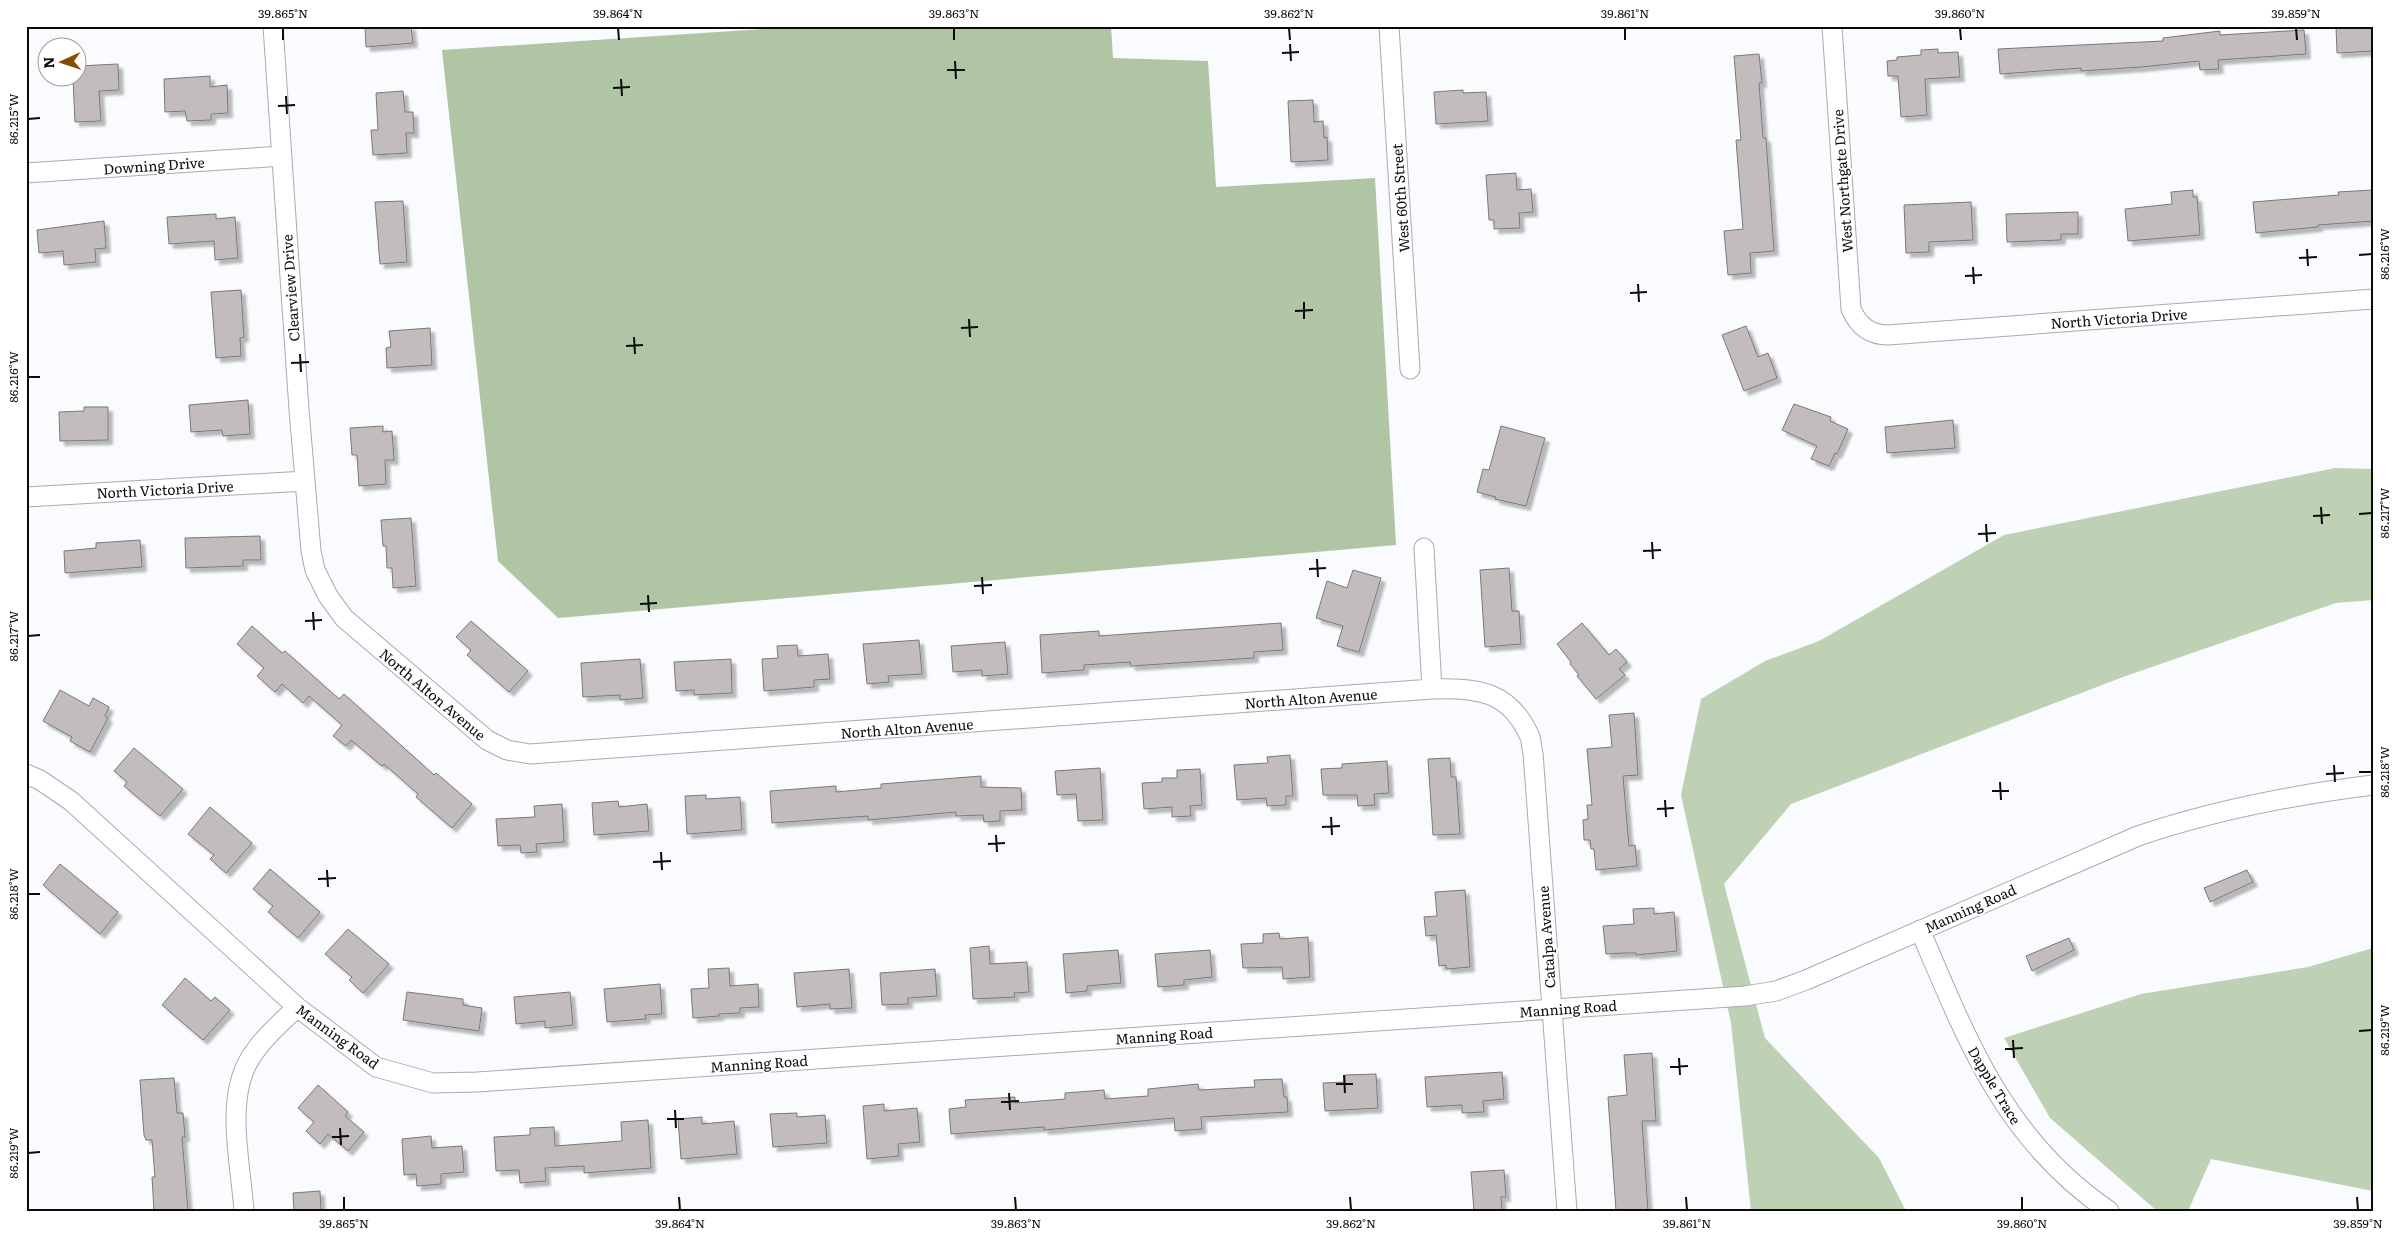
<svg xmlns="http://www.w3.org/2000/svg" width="2399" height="1237" font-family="Literata,serif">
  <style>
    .green { fill: #bfd1b5 }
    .forest { fill: #afc5a3 }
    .building { fill: #c2bdbc; stroke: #7b7876; filter: url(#shadow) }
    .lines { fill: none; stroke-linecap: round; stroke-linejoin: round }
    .street-casing { stroke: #a9abae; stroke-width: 21 }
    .street { stroke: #fff; stroke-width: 19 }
    .ticks { fill: none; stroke: #0b0b0c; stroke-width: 2 }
    .labels { text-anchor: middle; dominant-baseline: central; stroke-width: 4; stroke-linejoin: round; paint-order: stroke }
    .street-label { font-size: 14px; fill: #0b0b0c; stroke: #fff }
    .neatline { fill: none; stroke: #0b0b0c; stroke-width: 2 }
    .ticks-label { font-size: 12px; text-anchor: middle; fill: #0b0b0c }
  </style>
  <defs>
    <filter id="shadow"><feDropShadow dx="4.5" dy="4.5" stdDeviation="1" flood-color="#0004"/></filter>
  </defs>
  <rect width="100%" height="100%" fill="#f9fbfe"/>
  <!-- green -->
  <path class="green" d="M2335,468l38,1v131l-37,3 -213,74 -332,127 -67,80 41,154 114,120 27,53h-155l-20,-188 -50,-228 20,-96 64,-38 54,-20 185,-106z
    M2373,948v243l-162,-32 -23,52h-31l-107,-93 -46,-80 137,-44 167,-27z"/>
  <!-- forest -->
  <path class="forest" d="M809,26h302l2,32 95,3 8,126 159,-9 21,367 -838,73 -60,-57 -56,-511z"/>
  <!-- building -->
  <path class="building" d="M365,26h46l2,17 -47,4z
    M2336,26h37v25l-36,2z
    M2304,30l2,24 -88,6 1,9 -19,1 -1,-9 -58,6 -60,4v-3l-81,6 -2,-25 165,-8v-3l57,-7v4z
    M1938,49v4l20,-1 2,25 -35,2 2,36 -26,2 -3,-41h-10l-1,-15 10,-1v-3l24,-2v-5z
    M1759,54l3,29h-3l4,55h3l8,113 -24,2 1,20 -23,2 -4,-44 19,-2 -7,-89h5l-7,-84z
    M118,64l1,26 -20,1 2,30 -26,1 -2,-44h5v-12z
    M210,76v11l17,-2 1,28 -17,1v6l-24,1 -2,-10 -20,1 -1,-33z
    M1463,90v3l23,-1 2,29 -52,3 -2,-32z
    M403,91l2,21h8l1,21h-8l1,20 -34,2 -2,-25h7l-2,-37z
    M1313,100l1,22 9,-1 1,17 3,-1 1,23 -37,2 -3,-61z
    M1516,173l1,17 14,-1 2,23 -14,1 1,15 -26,1v-9h-5l-3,-45z
    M2193,190v7h4l3,38 -72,6 -3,-32 47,-5 -1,-12z
    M2373,190v31l-55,4v2l-62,6 -3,-31 86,-7 -1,-3z
    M403,201l4,61 -27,2 -5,-62z
    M1971,202l2,38 -44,2v10l-23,1 -2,-48z
    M2078,212v22h-17v6l-54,2 -1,-28z
    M216,214v5l19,-2 3,41 -23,2 -1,-19 -45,3 -2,-27z
    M104,221l2,27 -11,1 1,13 -32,3 -1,-14 -24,2 -2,-23z
    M241,290l3,47 -4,1 1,18 -25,2 -5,-66z
    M1746,326l12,31 10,-4 9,25 -33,13 -22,-56z
    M430,328l2,37 -45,3 -1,-20 5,-1 -2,-16z
    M248,400l2,34 -27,2 -1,-6 -31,2 -2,-27z
    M1794,404l37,13 -1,4 18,8 -11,25 -2,-1 -6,13 -18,-7 6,-13 -35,-16z
    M84,407h24v33l-48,1 -1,-29 25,-1z
    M1953,420l2,28 -68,5 -2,-26z
    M383,426v6l9,-1 2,29h-9l1,24 -27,2 -2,-31h-5l-2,-27z
    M1501,426l44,12 -19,68 -31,-7 1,-2 -19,-5 6,-23 6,1z
    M411,518l5,68 -23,2 -1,-20h-5l-1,-22h-3l-2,-26z
    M260,536l1,24h-18v6l-57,2 -1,-30z
    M140,540l2,27 -77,6 -1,-22 32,-3v-5z
    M1509,568l3,43h7l2,33 -36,3 -5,-77z
    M1353,570l28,8 -22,74 -22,-6 6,-20 -27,-8 11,-37 20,7z
    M471,621l57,50 -19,21 -42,-37 4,-5 -15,-13z
    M1281,623l2,27 -29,2v6l-123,8 -1,-4 -46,3v5l-42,3 -2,-38 59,-4v5z
    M1582,623l27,32 7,-6 11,13 -8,7 6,6 -29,24 -19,-23 2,-1 -9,-11 1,-2 -14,-18z
    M252,626l30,27 3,-2 54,48 5,-5 90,81 2,-2 36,31 -20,24 -36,-31 2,-3 -34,-30 -2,2 -31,-26 -5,6 -13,-10 9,-11 -33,-29 -6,7 -21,-19 -7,8 -18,-16 7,-8 -27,-24z
    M919,640l3,34 -34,2 1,6 -22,2 -4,-40z
    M1005,642l3,32 -26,2v-6l-29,2 -2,-26z
    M797,645l1,11 30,-2 2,25 -16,1v7l-50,4 -2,-32 16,-1 -1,-12z
    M640,659l3,39 -23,2v-5l-37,2 -2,-34z
    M731,659l1,34 -38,2v-5l-18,1 -2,-29z
    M60,690l29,16 4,-8 16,9 -4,9 3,2 -18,34 -20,-11 2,-4 -29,-16z
    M1634,713l4,62 -15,1 6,70 6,-1 2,21 -41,4 -2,-21h-3l-1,-9h-6l-1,-20 5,-1 -1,-14h5l-5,-56 25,-2 -3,-32z
    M134,748l49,41 -23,27 -36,-30 3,-4 -13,-11z
    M1290,755l3,41h-7v9l-19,1 -1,-8 -29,2 -3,-35 34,-2 -1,-6z
    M1450,758l1,19h5l4,57 -27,1 -5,-76z
    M1387,761l2,32 -15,1 1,11 -17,1 -1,-11h-34l-2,-26 21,-1v-4z
    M1100,768l3,52 -25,1 -2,-27 -19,1 -2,-24z
    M1200,769l2,36 -12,1 1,10 -19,1v-10l-28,2 -2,-26 20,-1v-4h15v-8z
    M981,776v11l40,1 1,22 -22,1v10l-16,1 -1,-7 -27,1v-4l-88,8v-4l-96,7 -2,-32 66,-5v6l45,-4v-4z
    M706,795v4l34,-2 2,33 -55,4 -2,-38z
    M618,801l1,6 28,-3 2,27 -55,4 -2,-32z
    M562,804l2,38 -28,2 1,8 -16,1 -1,-8 -22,1 -2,-27 39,-2 -1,-11z
    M210,807l42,36 -26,30 -16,-14 4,-4 -26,-21z
    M60,864l58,48 -18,22 -57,-49z
    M270,869l50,43 -22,26 -30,-26 5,-6 -20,-17z
    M2247,870l6,12 -43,20 -6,-14z
    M1465,890l5,77 -23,2 -1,-4 -7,1 -3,-31 -10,1 -2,-19 13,-1 -2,-24z
    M1654,908v6l20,-2 3,39 -41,4v-2h-10l-20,1 -3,-28 31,-2 -1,-15z
    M348,929l41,35 -26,29 -14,-13 3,-3 -27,-23z
    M1279,933l1,6 28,-2 2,40 -27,2 -1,-12 -39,1 -2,-24 22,-1v-9z
    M2069,938l5,12 -42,21 -6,-15z
    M989,946l1,18 37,-2 2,30 -15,1 1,4 -42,2 -3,-51z
    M1118,950l3,33 -34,3v5l-21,2 -3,-39z
    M1210,950l2,27 -28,3v5l-26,2 -3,-33z
    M729,968l1,18 28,-2 1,23 -19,1v5l-21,1v2l-26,2 -2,-29 18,-1 -1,-19z
    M849,969l3,39 -22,1v-5l-33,3 -3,-34z
    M935,969l2,27 -29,2v6l-26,1 -2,-32z
    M185,978l26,23 4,-4 15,13 -27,30 -41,-35z
    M660,984l2,30 -17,1 1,4 -39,3 -3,-33z
    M407,992l56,7v6l19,3 -3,23 -76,-11z
    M570,992l3,33 -28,3v-7l-29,3 -2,-27z
    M1652,1053l4,68h-14l6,90h-32l-8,-114 19,-2 -3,-40z
    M1502,1072l2,27 -21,2 1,11 -22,1v-8l-35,2 -2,-30z
    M1376,1074l2,34 -53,3 -2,-28 22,-1v-7z
    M174,1078l3,35h6l2,24h-3l6,74h-34l-2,-34h3l-3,-37h-6l-2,-5 -4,-55z
    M1282,1079l2,18h3l1,15 -87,5 1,12 -27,2 -1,-13 -130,12v-3l-93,7 -2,-25 17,-2 -1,-7 50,-3v6l50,-4v-6l39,-3 1,9 43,-3v-7l50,-5 1,6 56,-3 -1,-7z
    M318,1085l30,27 -3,4 19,16 -16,19 -20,-17 -8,10 -14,-13 8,-9 -16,-14z
    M884,1104v7l33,-3 3,34 -22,2 1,12 -32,3 -4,-53z
    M797,1113v4l28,-2 2,28 -54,4 -3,-33z
    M702,1117v7l32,-3 3,33 -56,5 -3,-40z
    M648,1120l3,48 -67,5v-7l-39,2 1,13 -26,2 -1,-13 -23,1 -2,-34 36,-2v-7l24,-1 1,19 67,-5 -1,-19z
    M431,1136l1,12 30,-2 2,26 -23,2v10l-24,2 -1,-12 -12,1 -2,-36z
    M1504,1170l2,27h-5l1,14h-28l-3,-39z
    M320,1191l1,20h-27l-1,-18z"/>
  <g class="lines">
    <!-- street casing -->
    <g class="street-casing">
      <path id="street" d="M273,26l26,384 12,141 4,19 13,26 16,22 143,122 20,10 23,4 902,-65c45,-2 78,2 98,48 2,5 1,11 3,16l34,458
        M1389,26l21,343
        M1832,26l19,283c7,16 18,26 37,26l485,-36
        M26,173l256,-17
        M26,497l279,-16
        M1424,548l8,141
        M26,774l14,6 31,21 226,206 79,60 57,16 44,-1 1268,-86 31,-5 30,-11 332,-144c77,-26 154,-41 235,-51
        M1920,930c48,112 84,209 189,281
        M244,1211c-3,-45 -18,-106 3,-147 12,-23 32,-39 50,-57"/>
    </g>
    <!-- street -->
    <use href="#street" class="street"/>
  </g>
  <!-- ticks -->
  <path class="ticks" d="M283,28v12M618,28l1,12M954,28v12M1289,28l1,12M1625,28v12M1960,28l1,12M2296,28l1,12M1290,44l1,17M1282,53l17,-1M955,61l1,18M947,70h18M621,79l1,17M613,88l17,-1M286,96l1,18M278,106l17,-1M28,119l12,-1M2307,249l1,17M2359,255l13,-1M2299,258l18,-1M1973,267l1,17M1965,276l17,-1M1638,284l1,18M1630,293l17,-1M1304,302v17M1295,311l18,-1M969,319l1,18M961,328l17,-1M634,337l1,17M626,346l17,-1M300,354l1,18M291,363l18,-1M28,377h12M2321,507l1,17M2359,514l13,-1M2313,516l17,-1M1986,524l1,18M1978,534l18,-1M1652,542l1,17M1643,551l18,-1M1317,559l1,18M1309,569l17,-1M982,577l1,17M974,586l18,-1M648,595l1,17M640,604l17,-1M313,612l1,18M305,621l17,-1M28,636l12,-1M2334,765l1,17M2359,772h13M2326,774l18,-1M2000,782l1,18M1992,791h17M1665,800l1,17M1657,809l17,-1M1331,817l1,18M1322,827l18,-1M996,835l1,17M988,844l17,-1M661,852l1,18M653,862l18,-1M327,870l1,17M318,879l18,-1M28,894h12M2359,1031l13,-1M2013,1040l1,18M2005,1049l18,-1M1679,1058l1,17M1670,1067l18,-1M1344,1075l1,18M1336,1084h17M1009,1093l1,17M1001,1102l18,-1M675,1110l1,18M667,1119h17M340,1128l1,17M332,1137l17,-1M28,1153l12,-1M344,1197v13M679,1197l1,13M1015,1197l1,13M1350,1197l1,13M1686,1197l1,13M2022,1197v13M2357,1197l1,13"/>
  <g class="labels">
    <!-- street labels -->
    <g class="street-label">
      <text transform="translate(154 165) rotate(-4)">Downing Drive</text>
      <text transform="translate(1842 181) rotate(-94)">West Northgate Drive</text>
      <text transform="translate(1400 198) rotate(-94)">West 60th Street</text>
      <text transform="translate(290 288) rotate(-94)">Clearview Drive</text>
      <text transform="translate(2119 318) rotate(-4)">North Victoria Drive</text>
      <text transform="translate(165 489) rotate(-3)">North Victoria Drive</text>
      <text transform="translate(433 694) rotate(40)">North Alton Avenue</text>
      <text transform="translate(1311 698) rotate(-4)">North Alton Avenue</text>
      <text transform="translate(907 728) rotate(-4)">North Alton Avenue</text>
      <text transform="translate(1970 908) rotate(-24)">Manning Road</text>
      <text transform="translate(1546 937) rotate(-94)">Catalpa Avenue</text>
      <text transform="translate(1568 1008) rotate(-4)">Manning Road</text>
      <text transform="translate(1164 1035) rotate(-4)">Manning Road</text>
      <text transform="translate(338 1036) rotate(36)">Manning Road</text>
      <text transform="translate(759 1063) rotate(-4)">Manning Road</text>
      <text transform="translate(1995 1085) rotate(59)">Dapple Trace</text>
    </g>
  </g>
  <!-- border -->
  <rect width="2399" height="1237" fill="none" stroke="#ffffff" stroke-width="55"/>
  <!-- north arrow -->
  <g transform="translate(62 62) rotate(267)"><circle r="24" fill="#ffffff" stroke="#9d9d9e"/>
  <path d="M0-4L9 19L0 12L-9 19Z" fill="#854e00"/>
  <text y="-8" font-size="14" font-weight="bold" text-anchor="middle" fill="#0b0b0c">N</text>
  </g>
  <rect x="28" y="28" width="2344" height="1182" class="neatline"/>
  <g class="ticks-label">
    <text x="283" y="18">39.865°N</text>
    <text x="618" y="18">39.864°N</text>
    <text x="954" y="18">39.863°N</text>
    <text x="1289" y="18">39.862°N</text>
    <text x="1625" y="18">39.861°N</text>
    <text x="1960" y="18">39.860°N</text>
    <text x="2296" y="18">39.859°N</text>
    <text transform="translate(14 119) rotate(-90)" y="4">86.215°W</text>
    <text transform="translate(2385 254) rotate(-90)" y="4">86.216°W</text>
    <text transform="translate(14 377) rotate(-90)" y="4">86.216°W</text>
    <text transform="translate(2385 513) rotate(-90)" y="4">86.217°W</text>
    <text transform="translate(14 636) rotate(-90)" y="4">86.217°W</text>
    <text transform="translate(2385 772) rotate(-90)" y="4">86.218°W</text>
    <text transform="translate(14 894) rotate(-90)" y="4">86.218°W</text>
    <text transform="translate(2385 1030) rotate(-90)" y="4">86.219°W</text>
    <text transform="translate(14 1153) rotate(-90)" y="4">86.219°W</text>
    <text x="344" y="1228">39.865°N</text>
    <text x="680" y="1228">39.864°N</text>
    <text x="1016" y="1228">39.863°N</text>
    <text x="1351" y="1228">39.862°N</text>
    <text x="1687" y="1228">39.861°N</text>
    <text x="2022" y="1228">39.860°N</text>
    <text x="2358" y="1228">39.859°N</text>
  </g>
</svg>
